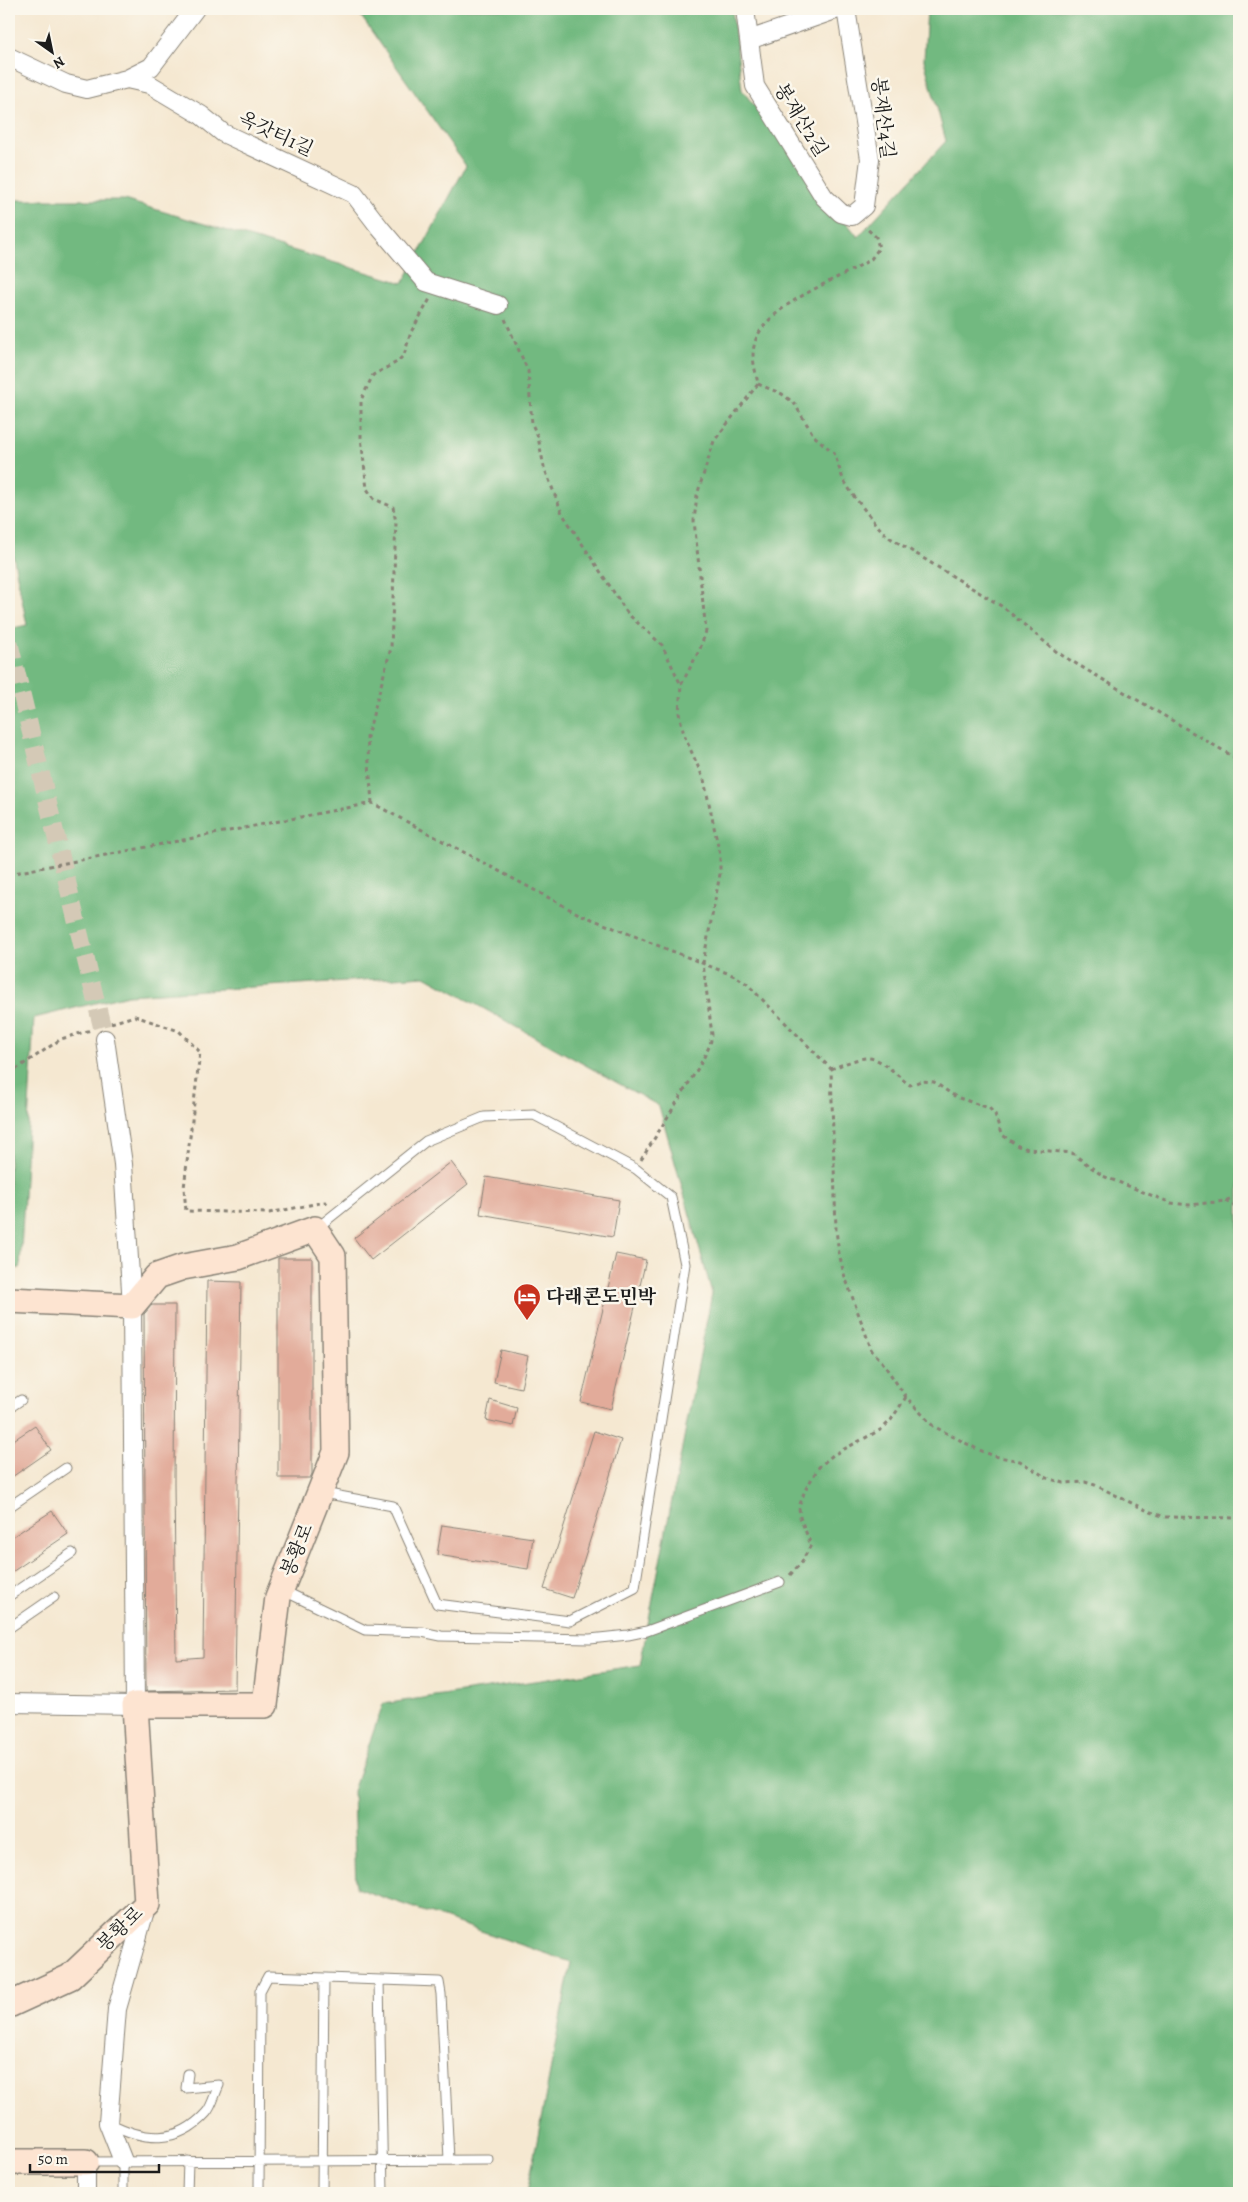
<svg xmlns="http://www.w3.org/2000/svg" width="1248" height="2202" font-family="Alegreya,'Noto Serif KR',serif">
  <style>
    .forest { fill: #72b980; stroke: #476a4e }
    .building { fill: #e2ab9a }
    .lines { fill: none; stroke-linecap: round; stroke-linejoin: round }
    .street-tunnel { stroke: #d4c9b6; stroke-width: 18; stroke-dasharray: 18 9; stroke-linecap: butt }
    .lane-casing { stroke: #888276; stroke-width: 11 }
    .street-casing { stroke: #888276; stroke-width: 20 }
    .secondary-casing { stroke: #888276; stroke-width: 28 }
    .path { stroke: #888276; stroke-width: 3; stroke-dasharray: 4 4; stroke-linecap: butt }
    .lane { stroke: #fff; stroke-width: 9 }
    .street { stroke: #fff; stroke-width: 18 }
    .secondary { stroke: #fde4d1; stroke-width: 25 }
    .labels { text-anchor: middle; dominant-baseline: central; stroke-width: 5; stroke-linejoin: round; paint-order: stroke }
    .street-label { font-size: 19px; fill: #1c1c1c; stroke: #fbf7ec }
    .poi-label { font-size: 19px; font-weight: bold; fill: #1c1c1c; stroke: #fbf7ec; text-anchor: start }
  </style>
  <rect width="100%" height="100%" fill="#fbf7ec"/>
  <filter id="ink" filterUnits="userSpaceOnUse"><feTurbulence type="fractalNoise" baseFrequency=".02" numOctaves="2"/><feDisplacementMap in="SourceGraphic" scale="10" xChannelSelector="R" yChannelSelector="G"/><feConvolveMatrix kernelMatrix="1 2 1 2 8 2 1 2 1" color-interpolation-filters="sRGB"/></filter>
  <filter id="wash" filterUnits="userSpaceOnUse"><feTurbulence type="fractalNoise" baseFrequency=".0096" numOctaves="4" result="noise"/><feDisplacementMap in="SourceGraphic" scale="20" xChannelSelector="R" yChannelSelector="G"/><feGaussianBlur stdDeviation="1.12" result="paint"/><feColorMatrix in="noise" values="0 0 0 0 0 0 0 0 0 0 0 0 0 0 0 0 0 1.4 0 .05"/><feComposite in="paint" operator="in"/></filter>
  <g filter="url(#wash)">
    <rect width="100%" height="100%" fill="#f5e8d1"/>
    <!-- forest -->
    <path class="forest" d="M356,9h376l10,81 116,147 88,-96 -22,-81 3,-51h312v2184h-712l44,-231 -215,-74 -3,-97 30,-87 257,-39 72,-372 -53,-187 -234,-130 -297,19 -94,23 -14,250 -11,2v-641l18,-4 -18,-90v-335h115l279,83 63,-117z"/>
    <g id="blocks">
      <!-- building -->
      <path class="building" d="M451,1162l17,22 -97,76 -17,-22z
        M486,1177l133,23 -6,37 -133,-23z
        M616,1254l30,6 -35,149 -30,-7z
        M278,1258h34v216l-2,4h-32z
        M207,1281l34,1 -6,407 -89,2 -2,-377 8,-9h23l-1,177 2,177 27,-2z
        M501,1350l27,6 -7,32 -27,-6z
        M490,1400l27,8 -4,18 -27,-6z
        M35,1426l16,24 -42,29v-36z
        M594,1431l27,9 -49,158 -28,-9z
        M52,1511l16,23 -59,40v-35z
        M442,1525l91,13 -5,31 -91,-14z"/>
    </g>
  </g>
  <g filter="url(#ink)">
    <use href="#blocks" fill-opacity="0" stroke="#888276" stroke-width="1"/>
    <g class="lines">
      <!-- street-tunnel -->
      <path class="street-tunnel" d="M9,642l96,397"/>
      <!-- lane casing -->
      <g class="lane-casing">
        <path id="lane" d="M317,1228l109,-87 58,-24 50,-2 102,54 35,28 14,67 -50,324 -65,33 -133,-17 -44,-98 -70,-13
          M9,1408l12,-8
          M9,1507l57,-39
          M282,1590l83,40 57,2 19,4 149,3 38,-4 19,-4 133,-49
          M9,1596l63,-43
          M9,1628l45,-31
          M379,1980l4,213
          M109,2123c35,18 68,22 97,-10 6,-6 9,-20 13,-28l-33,3 2,-14
          M87,2162l402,-2
          M123,2193v-32
          M187,2193l1,-32
          M259,2193l1,-202 8,-15 171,6 2,12 8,166
          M322,2193l2,-215"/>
      </g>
      <!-- street casing -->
      <g class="street-casing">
        <path id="street" d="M745,9l10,77 69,111 17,16 11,3 12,-10 6,-47 -24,-150
          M749,40l89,-31
          M9,57l57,27 21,5 40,-10 22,5 52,31 22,18 131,61 26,34 46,54 72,23
          M127,79l24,-12 44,-58
          M9,1703l126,2 -3,-399 -9,-142 -18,-125
          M123,2161l-15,-38 9,-114 29,-102
          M86,2162v31"/>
      </g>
      <!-- secondary casing -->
      <g class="secondary-casing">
        <path id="secondary" d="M9,1300l123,6 25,-30 26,-9 55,-10 77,-28 18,27 3,196 -58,145 -13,108h-130l12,199 -77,73 -61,28
          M9,2162h77"/>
      </g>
      <!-- path -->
      <path class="path" d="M505,319l23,52 4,53 6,13 6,30 18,46 66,101 34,31 19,40
        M758,384l24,10 12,9 20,33 20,17 9,26 10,16 21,27 13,14 116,71 55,46 181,107
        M372,803l-5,-66 24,-89 5,-126 -3,-15 -19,-8 -7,-10 -6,-52v-37l12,-25 24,-13 7,-7 7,-23 19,-33
        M9,874l363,-71 207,111 158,63 10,7 84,85 5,161 3,23 5,21 28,77 8,8 26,38 27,29 44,23 17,7 26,5 27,17 17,5 21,-1 10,3 53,26 17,6 74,1
        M111,1023l24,-7 44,15 21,21 -16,136 2,23 83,2 56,-11 3,2
        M831,1069c11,-4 23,-10 35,-11 17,-1 31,19 44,27l11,-4 13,1 22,15 33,11 6,6 6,20 17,12 10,3 44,4 31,23 68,27 18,2 36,-4 14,-6
        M9,1074l52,-35 30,-9
        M641,1160l59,-95 10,-20 2,-10 -9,-72 17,-89v-19l-16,-75 -20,-45 -5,-22 2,-28 19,-36 6,-18 -12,-110 3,-26 17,-54 44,-57c-2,-12 -7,-26 -4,-38 8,-41 85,-66 117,-87l8,-11 -3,-11 -11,-10
        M1225,1201l14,7
        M790,1575l11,-12 10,-18 -11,-28 -1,-10 6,-17 14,-23 14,-12 49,-26 9,-9 15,-23"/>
      <!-- lane -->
      <use href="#lane" class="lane"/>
      <!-- street -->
      <use href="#street" class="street"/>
      <!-- secondary -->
      <use href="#secondary" class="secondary"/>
    </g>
  </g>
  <!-- icons -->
  <defs>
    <g id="hotel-pin" transform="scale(1.4375)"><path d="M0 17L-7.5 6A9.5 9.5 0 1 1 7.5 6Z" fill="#c8321e" stroke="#fbf7ec"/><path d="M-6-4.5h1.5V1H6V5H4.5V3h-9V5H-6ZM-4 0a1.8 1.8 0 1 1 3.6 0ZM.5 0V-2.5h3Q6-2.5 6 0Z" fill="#fff"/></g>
  </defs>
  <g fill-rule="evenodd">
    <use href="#hotel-pin" x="527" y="1297"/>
  </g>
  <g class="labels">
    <!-- street labels -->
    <g class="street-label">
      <text transform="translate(883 118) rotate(83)">봉재산4길</text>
      <text transform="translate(801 120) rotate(58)">봉재산2길</text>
      <text transform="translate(276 134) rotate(25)">옥갓티1길</text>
      <text transform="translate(297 1550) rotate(-68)">봉황로</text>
      <text transform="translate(120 1929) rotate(-44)">봉황로</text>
    </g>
    <!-- poi labels -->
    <g class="poi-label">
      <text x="546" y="1297">다래콘도민박</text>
    </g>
  </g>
  <!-- margin -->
  <rect width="1248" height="2202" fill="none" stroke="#fbf7ec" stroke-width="30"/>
  <!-- north arrow -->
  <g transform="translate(52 52) rotate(147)" stroke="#fbf7ec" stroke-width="4" paint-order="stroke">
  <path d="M0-4L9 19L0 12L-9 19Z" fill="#1c1c1c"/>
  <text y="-8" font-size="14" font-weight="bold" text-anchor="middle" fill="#1c1c1c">N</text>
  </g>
  <!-- scale -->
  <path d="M30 2164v8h129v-8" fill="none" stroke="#1c1c1c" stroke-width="2.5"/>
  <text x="38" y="2164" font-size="15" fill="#1c1c1c" stroke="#fbf7ec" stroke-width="4" paint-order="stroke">50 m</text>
</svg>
